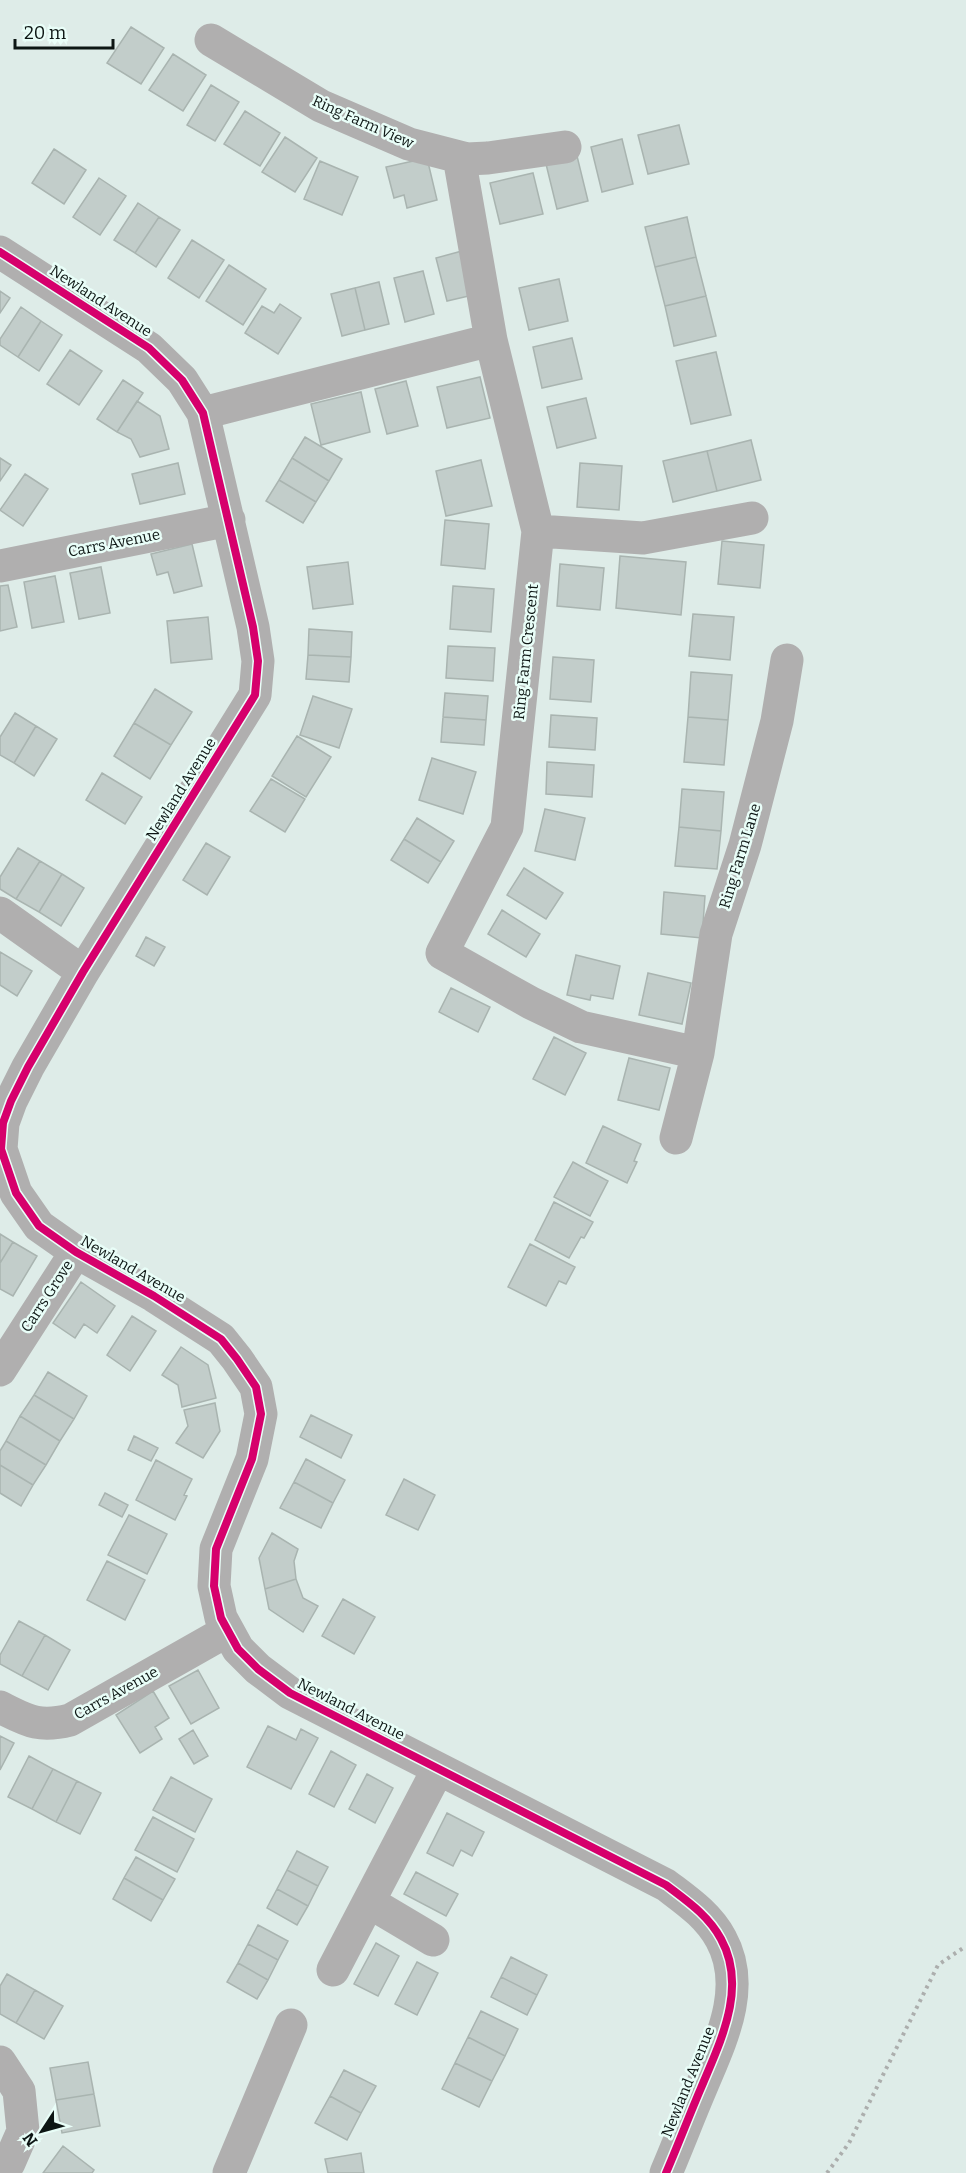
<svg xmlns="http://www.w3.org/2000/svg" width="966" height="2173" font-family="Bitter,serif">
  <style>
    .building { fill: #c2cdca; stroke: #a9b4b0; stroke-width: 1.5 }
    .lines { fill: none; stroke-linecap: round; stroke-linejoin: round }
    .path { stroke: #acaead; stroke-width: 4; stroke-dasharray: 3 4.5; stroke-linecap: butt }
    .minor { stroke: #b0afaf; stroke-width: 33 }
    .cycleway-casing { stroke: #e9fef8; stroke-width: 11 }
    .cycleway { stroke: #d6006c; stroke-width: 8 }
    .labels { text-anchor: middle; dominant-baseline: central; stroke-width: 5; stroke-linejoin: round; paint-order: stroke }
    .street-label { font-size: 15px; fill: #0d1614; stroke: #e9fef8 }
  </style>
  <rect width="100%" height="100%" fill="#deece8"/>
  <!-- building -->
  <path class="building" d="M131,27l33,21 -23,36 -34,-21z
    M173,54l33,21 -23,36 -34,-21z
    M211,85l28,17 -24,39 -28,-16z
    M245,111l35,22 -20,33 -36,-22z
    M679,125l10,39 -41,10 -10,-39z
    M285,137l32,21 -22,34 -33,-20z
    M622,139l11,45 -31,8 -11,-45z
    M54,149l32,21 -22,34 -32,-21z
    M577,156l11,45 -31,8 -11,-45z
    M427,158l10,42 -30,8 -3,-13 -10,3 -8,-31z
    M320,161l38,16 -16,38 -38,-16z
    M533,173l10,41 -43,10 -10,-41z
    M99,178l27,18 -26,39 -27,-18z
    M138,203l21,14 -24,36 -21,-13z
    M159,217l21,13 -24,37 -21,-14z
    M687,217l9,40 -41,10 -10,-40z
    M192,240l32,20 -25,38 -31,-20z
    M462,251l11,44 -26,6 -11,-43z
    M696,257l10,39 -41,10 -10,-39z
    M229,265l37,24 -23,36 -37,-24z
    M423,271l11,43 -29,8 -11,-44z
    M559,279l9,42 -39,9 -10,-42z
    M379,282l10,42 -24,6 -10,-42z
    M355,288l10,42 -23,6 -11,-42z
    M0,291l10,7 -10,15z
    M706,296l10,40 -42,10 -9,-40z
    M280,304l21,14 -23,36 -33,-21 17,-27 12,7z
    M21,307l20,14 -23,36 -18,-12v-6z
    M41,321l21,14 -23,36 -21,-14z
    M572,338l10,41 -40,9 -9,-41z
    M70,350l32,21 -23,34 -32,-21z
    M716,352l15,63 -40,9 -15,-63z
    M480,377l10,41 -43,10 -10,-41z
    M123,380l20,13 -26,39 -20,-13z
    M406,381l12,45 -31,8 -12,-45z
    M361,392l9,40 -49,13 -10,-41z
    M586,398l10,40 -39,10 -10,-41z
    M137,401l23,15 9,33 -29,8 -9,-18 -14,-7z
    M305,437l37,22 -13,22 -37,-23z
    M751,440l10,40 -44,11 -10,-40z
    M707,451l10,40 -44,11 -10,-41z
    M0,458l11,7 -11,16z
    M292,458l37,23 -13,21 -37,-22z
    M481,460l11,46 -46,10 -10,-45z
    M178,463l7,31 -45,10 -8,-30z
    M580,463l42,3 -3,44 -42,-3z
    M25,474l23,15 -25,37 -23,-16z
    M279,480l37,22 -13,21 -37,-22z
    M445,520l44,4 -4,45 -44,-4z
    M722,541l42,4 -4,43 -42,-4z
    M192,544l10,42 -28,7 -6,-21 -11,3 -6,-21z
    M620,556l66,6 -5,53 -65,-7z
    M348,562l5,42 -40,5 -6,-42z
    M560,564l44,4 -4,42 -43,-4z
    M101,567l9,46 -31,6 -9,-46z
    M55,576l9,46 -32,6 -8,-46z
    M8,585l9,42 -17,4v-45z
    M453,586l41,3 -3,43 -41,-3z
    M693,614l41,3 -4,43 -41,-4z
    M208,617l4,42 -41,4 -4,-42z
    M309,629l43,3 -1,25 -43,-2z
    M448,646l47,2 -2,33 -47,-3z
    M308,655l43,2 -2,25 -43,-3z
    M553,657l41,3 -3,42 -41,-3z
    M691,672l41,3 -4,45 -40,-3z
    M155,689l37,23 -21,33 -37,-22z
    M445,693l43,3 -2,24 -43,-3z
    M313,696l39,13 -13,39 -39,-13z
    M15,713l21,13 -22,37 -14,-8v-18z
    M551,715l46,3 -2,32 -46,-3z
    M443,717l43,3 -2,25 -43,-3z
    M688,717l40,3 -4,45 -40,-3z
    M134,723l37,22 -21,34 -36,-23z
    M36,726l21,13 -23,37 -20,-13z
    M297,736l34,21 -25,40 -34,-21z
    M432,758l44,14 -13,42 -44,-14z
    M547,762l47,3 -2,32 -46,-3z
    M102,773l40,24 -17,27 -39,-24z
    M271,779l34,20 -20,33 -35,-21z
    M682,789l42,3 -3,39 -42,-4z
    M545,809l40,9 -10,42 -40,-9z
    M417,818l37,23 -13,21 -37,-23z
    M679,827l42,4 -4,38 -42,-3z
    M404,839l37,23 -13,21 -37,-23z
    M206,843l24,14 -23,38 -24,-15z
    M18,848l22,13 -24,38 -16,-10v-12z
    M40,861l22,13 -23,38 -23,-13z
    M524,868l39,25 -17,26 -39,-24z
    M62,874l22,14 -23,38 -22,-14z
    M664,892l41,4 -3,42 -41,-4z
    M502,910l38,24 -14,23 -38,-23z
    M146,937l19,10 -11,19 -18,-10z
    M0,952l32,19 -15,25 -17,-11z
    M576,955l44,11 -7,33 -22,-4 -1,5 -23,-5z
    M648,973l43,10 -9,41 -43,-9z
    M451,988l39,19 -12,25 -39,-20z
    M554,1037l32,16 -21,42 -32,-16z
    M629,1058l41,10 -11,42 -41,-10z
    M603,1126l38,18 -7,17 3,1 -10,21 -41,-20z
    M573,1162l35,19 -18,35 -36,-19z
    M554,1202l39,20 -9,16 -3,-1 -12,21 -34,-18z
    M0,1234l13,8 -13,21z
    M13,1242l24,14 -24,40 -13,-7v-26z
    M530,1244l45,23 -9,17 -7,-3 -13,25 -38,-19z
    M81,1282l34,24 -18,27 -13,-9 -9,14 -22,-15z
    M132,1316l24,15 -26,40 -23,-16z
    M181,1347l27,18 8,33 -34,9 -4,-22 -16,-10z
    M48,1372l39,24 -13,23 -40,-24z
    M34,1395l40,24 -14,22 -40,-25z
    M215,1403l5,28 -17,27 -27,-15 12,-17 -4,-16z
    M311,1415l41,20 -11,23 -41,-21z
    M20,1416l40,25 -14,24 -40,-24z
    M134,1436l24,12 -7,13 -23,-11z
    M6,1441l40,24 -13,20 -33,-20v-14z
    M306,1459l39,21 -12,23 -39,-21z
    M156,1460l36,19 -8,16 3,1 -12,24 -39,-20z
    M0,1465l33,20 -12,21 -21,-13z
    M404,1479l31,16 -17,35 -32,-15z
    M294,1482l39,21 -12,25 -41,-20z
    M105,1493l23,12 -6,12 -23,-12z
    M129,1515l38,19 -20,40 -39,-19z
    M272,1533l26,16 -4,12 2,18 -31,10 -6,-31z
    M107,1561l38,19 -20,40 -38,-20z
    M296,1579l7,19 15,8 -15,26 -34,-23 -4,-20z
    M343,1599l32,18 -21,37 -32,-18z
    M19,1621l26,14 -23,41 -22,-12v-9z
    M45,1635l25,15 -22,40 -26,-14z
    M198,1670l21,38 -28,16 -22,-38z
    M153,1691l16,27 -14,9 7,12 -22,14 -24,-38z
    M268,1726l28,14 5,-11 17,9 -27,51 -44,-22z
    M193,1730l15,26 -14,8 -15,-25z
    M0,1736l14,7 -14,27z
    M331,1751l25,14 -22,42 -25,-13z
    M29,1756l24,13 -21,40 -24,-12z
    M53,1769l24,12 -21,41 -24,-13z
    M367,1774l26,14 -18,35 -26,-14z
    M171,1777l41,22 -17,33 -42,-22z
    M77,1781l24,12 -21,41 -24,-12z
    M447,1813l37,19 -12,24 -11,-6 -8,16 -26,-13z
    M153,1817l41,22 -17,33 -42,-22z
    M297,1851l31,16 -10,19 -31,-16z
    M136,1857l39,22 -12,21 -39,-22z
    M287,1870l31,16 -10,20 -31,-17z
    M416,1872l42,22 -12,22 -42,-22z
    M124,1878l39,22 -12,21 -38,-22z
    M277,1889l31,17 -11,19 -30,-17z
    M258,1925l30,16 -10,19 -30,-16z
    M376,1943l23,13 -21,40 -24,-12z
    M248,1944l30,16 -10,20 -30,-17z
    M511,1957l36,18 -10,20 -36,-18z
    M417,1962l21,11 -21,42 -22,-11z
    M238,1963l30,17 -11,19 -30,-17z
    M7,1974l28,16 -19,33 -16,-9v-28z
    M501,1977l36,18 -10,20 -36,-18z
    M35,1990l28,16 -19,33 -28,-16z
    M481,2011l37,18 -13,27 -37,-19z
    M468,2037l37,19 -13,25 -37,-18z
    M88,2062l6,32 -38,6 -6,-32z
    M455,2063l37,18 -13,26 -37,-18z
    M344,2070l32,16 -15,27 -31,-17z
    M94,2094l6,32 -38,7 -6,-33z
    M330,2096l31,17 -14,27 -32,-17z
    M63,2146l31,24 -2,3h-49z
    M361,2153l3,20h-36l-3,-14z"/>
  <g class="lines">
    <!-- path -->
    <path class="path" d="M827,2173l22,-30 89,-178 28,-19"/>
    <!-- minor -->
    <path class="minor" d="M211,40l110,66 88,38 58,15 21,-1 77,-11
      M459,157l32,183 47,191 -31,296 -65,126 89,50 50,24 117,26 -22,85
      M0,252l149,96 33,32 21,33 50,214 5,34 -3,34 -172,277 -55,95 -17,34 -8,22 -2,26 15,44 23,33 37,26 78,44 67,43 16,20 19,28 5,27 -9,45 -36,90 -2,37 7,32 17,31 20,20 32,24 376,192c21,16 42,30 55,54 27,49 -1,103 -20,149 -12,28 -23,57 -35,85
      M203,413l288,-73
      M538,531l105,7 109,-20
      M0,566l229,-46
      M0,913l83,59
      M698,1053l18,-119 29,-89 32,-124 10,-61
      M0,1370l76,-118
      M0,1707c28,14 39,21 70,13l157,-89
      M369,1902l64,38
      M333,1970l105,-201
      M0,2062l19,29 4,40 -14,32 -9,6
      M229,2173l62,-148"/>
    <!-- cycleway casing -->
    <g class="cycleway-casing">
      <path id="cycleway" d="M0,252l149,96 33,32 21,33 50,214 5,34 -3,34 -172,277 -55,95 -17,34 -8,22 -2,26 15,44 23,33 37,26 78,44 67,43 16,20 19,28 5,27 -9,45 -36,90 -2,37 7,32 17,31 20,20 32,24 376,192c21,16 42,30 55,54 27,49 -1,103 -20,149 -12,28 -23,57 -35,85"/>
    </g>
    <!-- cycleway -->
    <use href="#cycleway" class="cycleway"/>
  </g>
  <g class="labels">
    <!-- street labels -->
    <g class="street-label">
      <text transform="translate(363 122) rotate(24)">Ring Farm View</text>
      <text transform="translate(101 301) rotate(33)">Newland Avenue</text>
      <text transform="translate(114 543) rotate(-11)">Carrs Avenue</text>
      <text transform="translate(526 652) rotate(-84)">Ring Farm Crescent</text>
      <text transform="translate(181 789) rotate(-58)">Newland Avenue</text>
      <text transform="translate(740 856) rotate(-73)">Ring Farm Lane</text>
      <text transform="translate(133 1269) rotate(30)">Newland Avenue</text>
      <text transform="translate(47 1296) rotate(-57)">Carrs Grove</text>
      <text transform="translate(116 1693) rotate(-29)">Carrs Avenue</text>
      <text transform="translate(351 1709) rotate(27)">Newland Avenue</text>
      <text transform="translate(688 2082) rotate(-68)">Newland Avenue</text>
    </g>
  </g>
  <!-- north arrow -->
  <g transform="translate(42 2131) rotate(234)" stroke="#e9fef8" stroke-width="4.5" paint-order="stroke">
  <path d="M0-4.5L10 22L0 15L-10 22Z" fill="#0d1614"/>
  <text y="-9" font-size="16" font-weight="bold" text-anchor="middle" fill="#0d1614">N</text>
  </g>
  <!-- scale -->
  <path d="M15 39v9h98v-9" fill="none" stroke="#0d1614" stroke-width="3"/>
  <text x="24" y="39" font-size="18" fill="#0d1614" stroke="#e9fef8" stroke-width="4.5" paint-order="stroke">20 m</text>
</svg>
